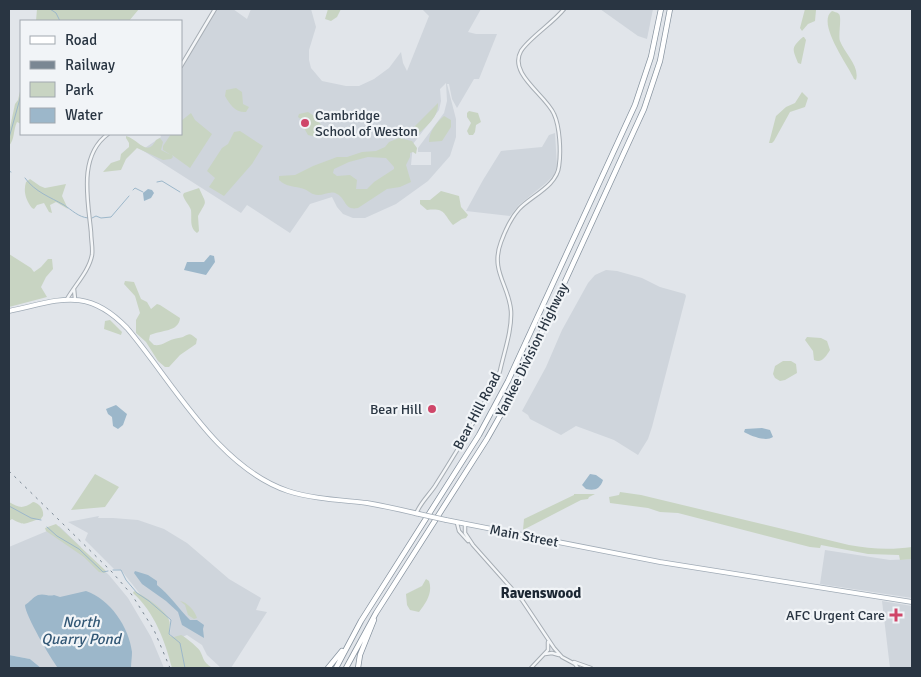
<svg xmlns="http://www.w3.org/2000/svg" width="921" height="677" font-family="Signika,sans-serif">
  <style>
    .built { fill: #cfd5dc; fill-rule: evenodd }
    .green { fill: #c8d4c2; fill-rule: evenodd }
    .water { fill: #9cb7ca }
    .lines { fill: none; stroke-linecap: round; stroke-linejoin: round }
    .stream { stroke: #9cb7ca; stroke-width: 1 }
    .minor-casing { stroke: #a6adb4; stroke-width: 4.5 }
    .major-casing { stroke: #a0abb6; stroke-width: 5.5 }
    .highway-casing { stroke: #8894a0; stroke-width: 6 }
    .minor { stroke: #f4f6f8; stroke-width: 2.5 }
    .major { stroke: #fff; stroke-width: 4 }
    .highway { stroke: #fff; stroke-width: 4.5 }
    .rail { stroke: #7a8793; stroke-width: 1; stroke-dasharray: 2.5 5; stroke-linecap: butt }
    .major-bridge-casing { stroke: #a0abb6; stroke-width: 5.5; stroke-linecap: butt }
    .major-bridge { stroke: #fff; stroke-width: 4 }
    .poi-dot { fill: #cf4669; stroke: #f1f4f7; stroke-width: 2 }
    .labels { text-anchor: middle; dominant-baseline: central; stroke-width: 4.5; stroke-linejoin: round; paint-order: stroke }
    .poi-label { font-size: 14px; fill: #293542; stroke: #f1f4f7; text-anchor: end }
    .street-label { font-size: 14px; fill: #293542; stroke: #f1f4f7 }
    .neighbourhood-label { font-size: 15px; font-weight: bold; fill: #1b2632; stroke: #f1f4f7 }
    .water-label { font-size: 15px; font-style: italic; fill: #335876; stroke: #f1f4f7 }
  </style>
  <rect width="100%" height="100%" fill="#e1e5ea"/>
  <!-- built -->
  <path class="built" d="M217,9h16l14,10 4,-10h60l5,18 -7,23v10l2,8 11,13 24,5h13l15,-7 15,-11 12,-16 2,11 4,8 22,-55 -7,-7h59l-13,23 8,2h21l-18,45h-5l-17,29 -5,-9 -3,-15h-2l9,35v18l-6,19 -22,25 -32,23 -31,14h-12l-10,-4 -6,-7 -5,-10 -22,7 -20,29 -43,-28 -6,8 -99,-63 19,-13 -1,-3h21v-65zM446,83l1,18 -3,12 -26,35v4h13v13h-20l2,-21 26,-34 2,-9 -1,-12z
    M600,9h53l-6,30 -9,-3z
    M555,133l2,33 -3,9 -8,8 -27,22 -9,11 -44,-5 17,-31 18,-29 41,-4 7,-12z
    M606,270l11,1 25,7 18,9 25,7 1,2 -34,131 -4,12 -10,16 -24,-15 -38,-14 -15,9 -31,-16 -2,-4 -6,-4 24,-44 16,-37 26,-47 7,-8z
    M99,516l-1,2h15l25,2 26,9 23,14 42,36 32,19 -5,12 11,2 -36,56h-10l-14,-13 -5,-10 -15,-10 -10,4 -5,-2 -2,-3 1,-14 -31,-26 -19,-24 -7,-1 -29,-29 3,-7 -20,-11z
    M59,526l22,21 -1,2 29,26 19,23 23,39 13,31h-123l-11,-9 -21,-4v-108z
    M825,550l65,10 22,-1v39l-92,-14z
    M882,601l30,5v61l-3,1h-19z"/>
  <!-- green -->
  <path class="green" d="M37,9h102l-10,12h-93z
    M328,9h13l-4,8 -6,4 -6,-2z
    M805,9l11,1 -1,11 -7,3 -6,7 -2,-3z
    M832,11c2,1 5,1 7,3 3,3 -1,21 1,27 5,13 20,25 16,39l-2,-1c-6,-14 -38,-56 -22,-68z
    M803,37h1l2,3 -5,24 -3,-1c-5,-13 -8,-15 5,-26z
    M21,87v37l-4,-2c-4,8 -2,17 -8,24v-14l6,-28 3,-4z
    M236,88l6,4 1,12 6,3 -3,5c-10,1 -16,-7 -21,-16l1,-6z
    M802,92l6,6 -3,9 -15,5 -16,29 -2,2h-3l7,-27 10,-9 9,-4z
    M438,103c1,15 -14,25 -24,35l-5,-2 5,-9z
    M469,111l9,2 3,9 -5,3 -1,7 -2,3h-4l-2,-4 4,-8 -4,-6v-4z
    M308,112l8,5 8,13 -4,8 -12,-3 -4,-7 -1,-7 -5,-4 1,-3z
    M191,113l4,7 17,14 -22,34 -18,-13 1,2 -2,2 -8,1 -26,-12 -11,11 -5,11 -18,2 8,-9 9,-3 1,-6 8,-7v-4l-3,-5v-2c12,3 21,22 30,4l4,-2 3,4 -2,8 10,5 -8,-5v-4l8,-12h10v-13z
    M444,116l7,4v7l-9,14 -13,1c0,-10 7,-19 15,-26z
    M240,131l23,15 -11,18 -28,32 -15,-9 6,-9 -8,-7 15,-23 6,-4 6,-12z
    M399,138l13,3 5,7 -1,6 -3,-2 -3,1v4l-4,8 5,17 -11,5 -13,2 -29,19c-14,3 -12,-10 -21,-14 -6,-4 -12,1 -19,1 -6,0 -9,-4 -14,-6 -9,-3 -18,-2 -25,-9v-4l16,-1 18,-9 24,-9h10l15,-5 14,-1 9,-4 4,-5zM368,157l18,1 8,9v2l-20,13 -7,7h-11l1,-9 -7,-5 -13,1 -4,-3 1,-4 15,-7z
    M30,179l10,7 5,2 21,-4 -4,12 6,13 -12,-7 -6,3 2,8 -3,-1 -5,-9 -7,2 -3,4 -2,-1c-6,-8 -9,-16 -6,-26z
    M199,188c8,18 8,11 -1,28l1,15 -2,2c-8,-6 -5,-14 -6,-23 -1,-4 -7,-10 -8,-15l1,-2z
    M441,191l18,5 2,11 7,8 -2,3 -4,1 -9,6c-10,-11 -7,-17 -26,-15l-7,-6v-4h10z
    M9,254l22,14 3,4 7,-5 7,-8h4l1,10 -7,8 -5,10 6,10 -38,10z
    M125,281l9,1 7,17 6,3 4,7 6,-5 3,1 20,13c-1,14 -19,12 -30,17l-1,5 5,5c9,1 12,-4 20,-6 2,-1 7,-1 9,-2 7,-4 7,-4 14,2l-1,5 -16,11 -11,12h-4l-7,-6 -12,-19 -10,-9v-13l4,-7 -5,-17 -11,-12z
    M110,320l12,12 -1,3 -17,-6 1,-8z
    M807,337l14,1 6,3 3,9c-4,6 -8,14 -16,10l-1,-9 -8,-11z
    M783,361h8l5,3 1,9 -12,7 -5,1 -5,-3 -2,-4 2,-8z
    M95,474l24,13 -14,20 -34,3z
    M620,492l21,3 208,50c21,4 42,5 63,2v12l-12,1 -1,-5 -31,-1 -47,-9 -1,3 -10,-1 -132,-34 -18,-1 -12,-4 -38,-5 -1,-6 10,-2z
    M574,494h21l-6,3 -1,2 -7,1 -58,30 1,-11 50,-24z
    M9,502c10,6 14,7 24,0 6,1 11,7 10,14 -4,5 0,2 -7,4 -12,4 -11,6 -24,-1l-3,2z
    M56,524l50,47 -1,2 -6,-1 -15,-15 -38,-26 -1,-3z
    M426,579l3,2c4,12 -3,22 -10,31l-9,-2 -3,-5 -1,-11 16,-8z
    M134,591c9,4 32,19 35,29 2,5 -1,10 1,16l4,1 7,-2c3,1 18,13 19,16 5,10 2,9 12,17h-40c-7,-27 -17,-55 -39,-75z
    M180,601c7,1 15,10 17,17l-3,1 -6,-4 -3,-10z"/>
  <!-- water -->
  <path class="water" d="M148,189l4,1 2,3 -3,5 -7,3 -1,-8z
    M210,255l4,1 1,6 -9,13 -22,-5 3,-8h17z
    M116,405l11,9 -4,11 -5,4 -5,-3 -1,-9 -4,-3 -2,-5z
    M745,429l17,-1 8,2 3,7c-7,5 -22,-1 -29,-5z
    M590,474l6,1 7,5c-3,9 -8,11 -17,9l-4,-4z
    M135,571l13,4 9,6v4c12,9 22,24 33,35h7l7,5 -1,4 1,9 -22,-13 -4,-13 -12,-11 -24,-17 -8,-11z
    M86,591c24,8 43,36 46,61 0,5 -1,11 -1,16h-73c-7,-9 -33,-53 -33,-63 5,-3 8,-8 13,-10 7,-2 10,2 16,0l6,2z
    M9,655l21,4 11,9h-32z"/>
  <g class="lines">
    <!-- stream -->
    <path class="stream" d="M50,9l6,4 4,8
      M9,138l12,-43
      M9,171l2,1
      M25,178c10,14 25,19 39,27 8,5 14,12 24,13
      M157,182l5,-1 18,11
      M133,190l2,-2 8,4
      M92,218l4,-2 5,2 10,-1 18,-21
      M9,506l22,12 10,2
      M47,527l10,9 22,13 24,23 5,-1
      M113,570h8l5,10 11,13 12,8 22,19 -2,14 11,9 5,25"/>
    <!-- minor casing -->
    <g class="minor-casing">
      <path id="minor" d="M181,66l34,-57
        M74,289l1,10
        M67,299c8,-14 22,-28 25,-44 1,-7 -1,-15 -1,-23 -3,-32 -13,-76 17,-98
        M416,514c4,-11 13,-19 19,-28 17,-27 34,-54 48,-81 6,-11 13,-22 17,-34 4,-19 12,-40 11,-60 -2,-26 -21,-40 -10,-69 4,-11 10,-24 18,-33 12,-13 38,-23 40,-43 2,-14 1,-39 -5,-52 -8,-19 -46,-40 -33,-63 8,-13 32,-28 43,-42
        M457,523l2,8 9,10
        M465,525v8l8,12 49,55 32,48 8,9 13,7 3,4
        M545,654l7,-1 7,2
        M574,662l17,6
        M531,668l17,-18v-8"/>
    </g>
    <!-- major casing -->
    <g class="major-casing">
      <path id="major" d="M9,311c49,-10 77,-26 118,17 46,54 90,139 161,163 25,8 53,9 79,12 17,3 35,7 52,11
        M446,520l214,42 252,40"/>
    </g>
    <!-- highway casing -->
    <g class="highway-casing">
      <path id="highway" d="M328,668l14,-17
        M336,668l25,-47 118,-186 29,-54 127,-276 16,-48 10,-48
        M346,668l30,-55 111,-174 30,-53 127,-277 16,-48 10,-52
        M358,668l2,-13 14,-35"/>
    </g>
    <!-- minor -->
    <use href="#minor" class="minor"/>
    <!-- major -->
    <use href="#major" class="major"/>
    <!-- highway -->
    <use href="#highway" class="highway"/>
    <!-- rail -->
    <path class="rail" d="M9,471l103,101 20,23 22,35 16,38"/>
    <!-- major-bridge casing -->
    <g class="major-bridge-casing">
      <path id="major-bridge" d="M419,514l27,6"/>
    </g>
    <!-- major-bridge -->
    <use href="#major-bridge" class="major-bridge"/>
  </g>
  <!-- markers -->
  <g class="poi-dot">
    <circle cx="305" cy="123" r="5"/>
    <circle cx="432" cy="409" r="5"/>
    <path d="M893.5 607.5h5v5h5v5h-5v5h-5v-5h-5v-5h5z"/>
  </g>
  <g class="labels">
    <!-- poi labels -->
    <g class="poi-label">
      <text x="315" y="115" text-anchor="start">Cambridge<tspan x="315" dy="16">School of Weston</tspan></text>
      <text x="422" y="409">Bear Hill</text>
      <text x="885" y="615">AFC Urgent Care</text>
    </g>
    <!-- street labels -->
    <g class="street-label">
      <text transform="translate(532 350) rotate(-64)">Yankee Division Highway</text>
      <text transform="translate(477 411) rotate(-62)">Bear Hill Road</text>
      <text transform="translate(524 536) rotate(11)">Main Street</text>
    </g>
    <!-- neighbourhood labels -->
    <g class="neighbourhood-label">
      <text x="541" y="593">Ravenswood</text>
    </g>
    <!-- water labels -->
    <g class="water-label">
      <text x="81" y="622">North<tspan x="81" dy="17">Quarry Pond</tspan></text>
    </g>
  </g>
  <!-- border -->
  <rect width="921" height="677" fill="none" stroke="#293542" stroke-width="20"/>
  <!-- legend -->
  <rect x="20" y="20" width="162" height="115" fill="#f1f4f7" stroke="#a1a8af"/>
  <rect x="30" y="36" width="25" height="8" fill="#ffffff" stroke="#a1a8af"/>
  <text x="65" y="45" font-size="15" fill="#293542">Road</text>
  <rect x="30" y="61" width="25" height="8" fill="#7a8793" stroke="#a1a8af"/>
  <text x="65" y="70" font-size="15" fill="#293542">Railway</text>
  <rect x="30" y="82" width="25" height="15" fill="#c8d4c2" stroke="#a1a8af"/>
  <text x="65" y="95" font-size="15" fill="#293542">Park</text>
  <rect x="30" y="108" width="25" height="15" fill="#9cb7ca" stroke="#a1a8af"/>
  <text x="65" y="120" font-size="15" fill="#293542">Water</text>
</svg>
